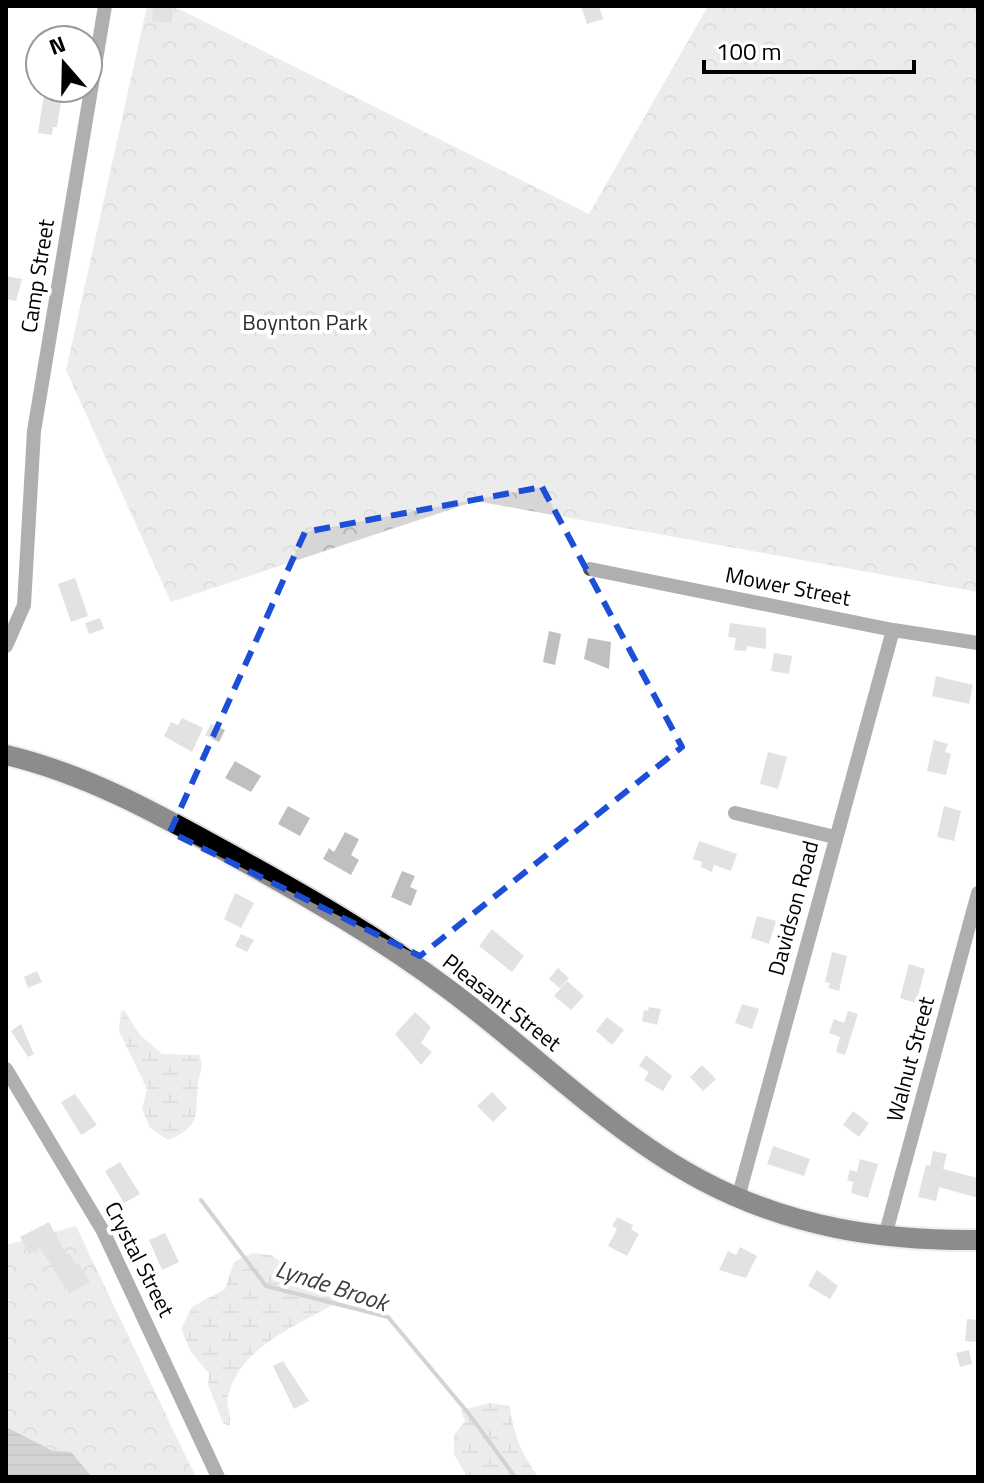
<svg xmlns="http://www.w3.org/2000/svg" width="984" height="1483" font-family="'Titillium Web',sans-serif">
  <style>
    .wetland { fill: url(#wetland-marsh) }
    .park { fill: url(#park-crowns) }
    .water { fill: url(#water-rules) }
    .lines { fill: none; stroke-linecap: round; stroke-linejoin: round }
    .stream { stroke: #9d9d9d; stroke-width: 4 }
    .building { fill: #bfbfbf }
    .primary-casing { stroke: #dbdbdb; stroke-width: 24 }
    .street { stroke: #4f4f4f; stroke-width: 14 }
    .primary { stroke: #000; stroke-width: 20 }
    .marked { fill: none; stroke: #1d4ed8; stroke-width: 6; stroke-dasharray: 16 10; stroke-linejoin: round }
    .labels { text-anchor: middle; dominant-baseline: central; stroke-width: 8; stroke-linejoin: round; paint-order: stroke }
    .street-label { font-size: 22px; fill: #000; stroke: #fff }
    .park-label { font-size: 22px; fill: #2d2d2d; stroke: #fff }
    .water-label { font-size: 24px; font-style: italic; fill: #3e3e3e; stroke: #fff }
  </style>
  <defs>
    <pattern id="wetland-marsh" width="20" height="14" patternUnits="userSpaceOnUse" patternTransform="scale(2)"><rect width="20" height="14" fill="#d6d6d6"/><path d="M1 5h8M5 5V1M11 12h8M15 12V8" fill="none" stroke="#b6b6b6"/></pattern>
    <pattern id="park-crowns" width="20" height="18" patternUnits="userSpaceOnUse" patternTransform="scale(2)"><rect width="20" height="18" fill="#d6d6d6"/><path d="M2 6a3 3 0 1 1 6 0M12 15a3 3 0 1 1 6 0" fill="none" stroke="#b6b6b6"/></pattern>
    <pattern id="water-rules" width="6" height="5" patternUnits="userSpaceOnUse" patternTransform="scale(2)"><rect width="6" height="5" fill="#9d9d9d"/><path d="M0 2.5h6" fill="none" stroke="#858585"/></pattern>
  </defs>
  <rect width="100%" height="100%" fill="#fff"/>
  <!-- wetland -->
  <path class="wetland" d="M124,1010l15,24 23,20 37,1c6,12 0,18 -1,30 -3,30 3,42 -30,55l-18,-12 -8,-19 5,-20 -28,-58 2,-20z
    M252,1253l19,2 67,47c-40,23 -96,43 -110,93 -3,10 5,21 1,31l-6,-3 -15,-39 1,-10 -18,-22 -10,-23 11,-22 33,-18 9,-27z
    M490,1403l20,3c3,29 12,47 28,71h-71l-13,-23v-19l11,-14 -4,-11z"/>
  <!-- park -->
  <path class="park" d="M147,6h26l416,208 119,-208h270v586l-502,-91 -305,101 -105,-232z
    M76,1226l110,231 10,20h-115l-75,-23v-209z"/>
  <!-- water -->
  <path class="water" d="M6,1427l47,24 18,1 21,25h-86z"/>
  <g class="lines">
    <!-- stream -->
    <path class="stream" d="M201,1200l65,86 122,31 81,97 46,63"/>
  </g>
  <!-- building -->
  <path class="building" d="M153,6h20l-1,17 -20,-2z
    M581,6h18l4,13 -16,5z
    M45,88h18l-6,39h-4l-1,8 -14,-2z
    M6,276l16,3 -6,22 -10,-2z
    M75,578l13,38 -17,6 -13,-38z
    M100,618l4,11 -15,5 -4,-11z
    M730,623l36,5v21l-19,-3 -1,5 -12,-1 2,-12 -8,-1z
    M549,631l12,3 -6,31 -12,-3z
    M588,638l23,4 -2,27 -25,-10z
    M774,653l18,3 -3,18 -18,-3z
    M936,676l37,9 -4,19 -37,-8z
    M182,718l21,10 -11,24 -28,-16 7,-14 7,3z
    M211,724l14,6 -6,12 -14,-7z
    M934,740l14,4 -3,8 6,2 -5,21 -19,-4z
    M768,752l19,5 -9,32 -18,-5z
    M235,761l26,15 -10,16 -26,-14z
    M288,806l22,12 -10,18 -22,-12z
    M944,806l17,5 -7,30 -17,-4z
    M345,832l14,7 -8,16 8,5 -8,15 -28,-16 6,-11 5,4z
    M699,841l38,13 -6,17 -17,-6 -2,7 -11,-5 1,-5 -9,-3z
    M402,871l13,5 -5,11 7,3 -6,16 -20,-9z
    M235,893l19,10 -13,25 -17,-9z
    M757,916l19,5 -7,23 -18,-6z
    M492,929l32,27 -12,16 -33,-26z
    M241,934l13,6 -7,12 -12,-6z
    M832,952l15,4 -8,35 -11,-3 2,-5 -5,-1z
    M909,964l16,5 -9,34 -16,-5z
    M558,968l11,10 -9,10 -11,-9z
    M37,971l5,11 -14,6 -4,-11z
    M567,981l17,15 -13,14 -17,-14z
    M742,1004l17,5 -7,20 -17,-6z
    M649,1007l12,2 -4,16 -15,-4 2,-11 4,1z
    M848,1011l10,3 -13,41 -9,-3 4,-15 -11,-4 5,-14 10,4z
    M415,1012l16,15 -10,16 11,9 -11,13 -26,-31z
    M607,1017l17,13 -12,15 -16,-14z
    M21,1024l13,30 -6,3 -17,-26z
    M646,1055l26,21 -9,15 -19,-11 5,-8 -10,-6z
    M702,1065l14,14 -13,12 -13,-14z
    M492,1092l15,16 -14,14 -16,-16z
    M75,1094l22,31 -16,10 -20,-33z
    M853,1111l16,12 -10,14 -16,-12z
    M773,1146l37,13 -6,17 -37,-12z
    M933,1151l14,3 -4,15 35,9v20l-39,-11 -3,14 -18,-4 8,-32 4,1z
    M860,1159l18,5 -10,34 -17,-5 2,-11 -6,-2 3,-10 7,2z
    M120,1162l20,32 -16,9 -19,-32z
    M617,1217l16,8 -2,4 8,5 -12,22 -19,-10 9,-17 -5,-3z
    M49,1222l17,32 3,-1 7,12 3,-1 11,18 -21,11 -29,-45 -11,6 -9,-17z
    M165,1233l14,29 -17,8 -13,-30z
    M740,1247l17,9 -11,22 -27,-8 9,-19 8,4z
    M817,1270l21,16 -8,13 -22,-13z
    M967,1319l11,1v22l-13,-1z
    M969,1350l3,14 -12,3 -4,-14z
    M283,1361l26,40 -15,8 -21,-43z"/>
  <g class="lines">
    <!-- primary casing -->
    <g class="primary-casing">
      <path id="primary" d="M6,755c81,19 154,60 226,100 74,41 148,83 216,134 84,62 162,143 255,192 87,46 178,60 275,59"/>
    </g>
    <!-- street -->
    <path class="street" d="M590,569l303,61 85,13
      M6,646l18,-41 10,-174 71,-425
      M735,813l100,24
      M6,1069l97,162 115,246
      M738,1198l155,-568
      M885,1236l93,-343"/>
    <!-- primary -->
    <use href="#primary" class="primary"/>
  </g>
  <!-- marked area -->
  <path d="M0 0H984V1483H0ZM542,487l140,260 -262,209 -250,-124 135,-300z" fill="#fff" fill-opacity=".55" fill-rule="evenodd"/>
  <path class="marked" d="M542,487l140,260 -262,209 -250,-124 135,-300z"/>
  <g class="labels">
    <!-- street labels -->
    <g class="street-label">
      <text transform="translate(37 276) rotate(-81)">Camp Street</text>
      <text transform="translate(788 586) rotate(11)">Mower Street</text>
      <text transform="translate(793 908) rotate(-75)">Davidson Road</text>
      <text transform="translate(502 1002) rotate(38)">Pleasant Street</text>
      <text transform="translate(910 1059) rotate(-75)">Walnut Street</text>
      <text transform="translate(140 1259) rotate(63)">Crystal Street</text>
    </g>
    <!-- park labels -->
    <g class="park-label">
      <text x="305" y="322">Boynton Park</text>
    </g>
    <!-- water labels -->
    <g class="water-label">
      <text transform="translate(332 1285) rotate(18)">Lynde Brook</text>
    </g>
  </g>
  <!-- border -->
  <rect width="984" height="1483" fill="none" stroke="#000000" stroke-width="16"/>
  <!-- north arrow -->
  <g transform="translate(64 64) rotate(340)"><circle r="38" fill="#ffffff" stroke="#999999" stroke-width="2"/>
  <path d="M0-6L14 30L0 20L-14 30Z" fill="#000000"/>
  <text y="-12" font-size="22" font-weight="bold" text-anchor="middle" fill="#000000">N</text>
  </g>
  <!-- scale -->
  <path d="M704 60v12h210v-12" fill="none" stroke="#000000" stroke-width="4"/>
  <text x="716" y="60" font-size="24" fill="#000000" stroke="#ffffff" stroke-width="6" paint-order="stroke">100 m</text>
</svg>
